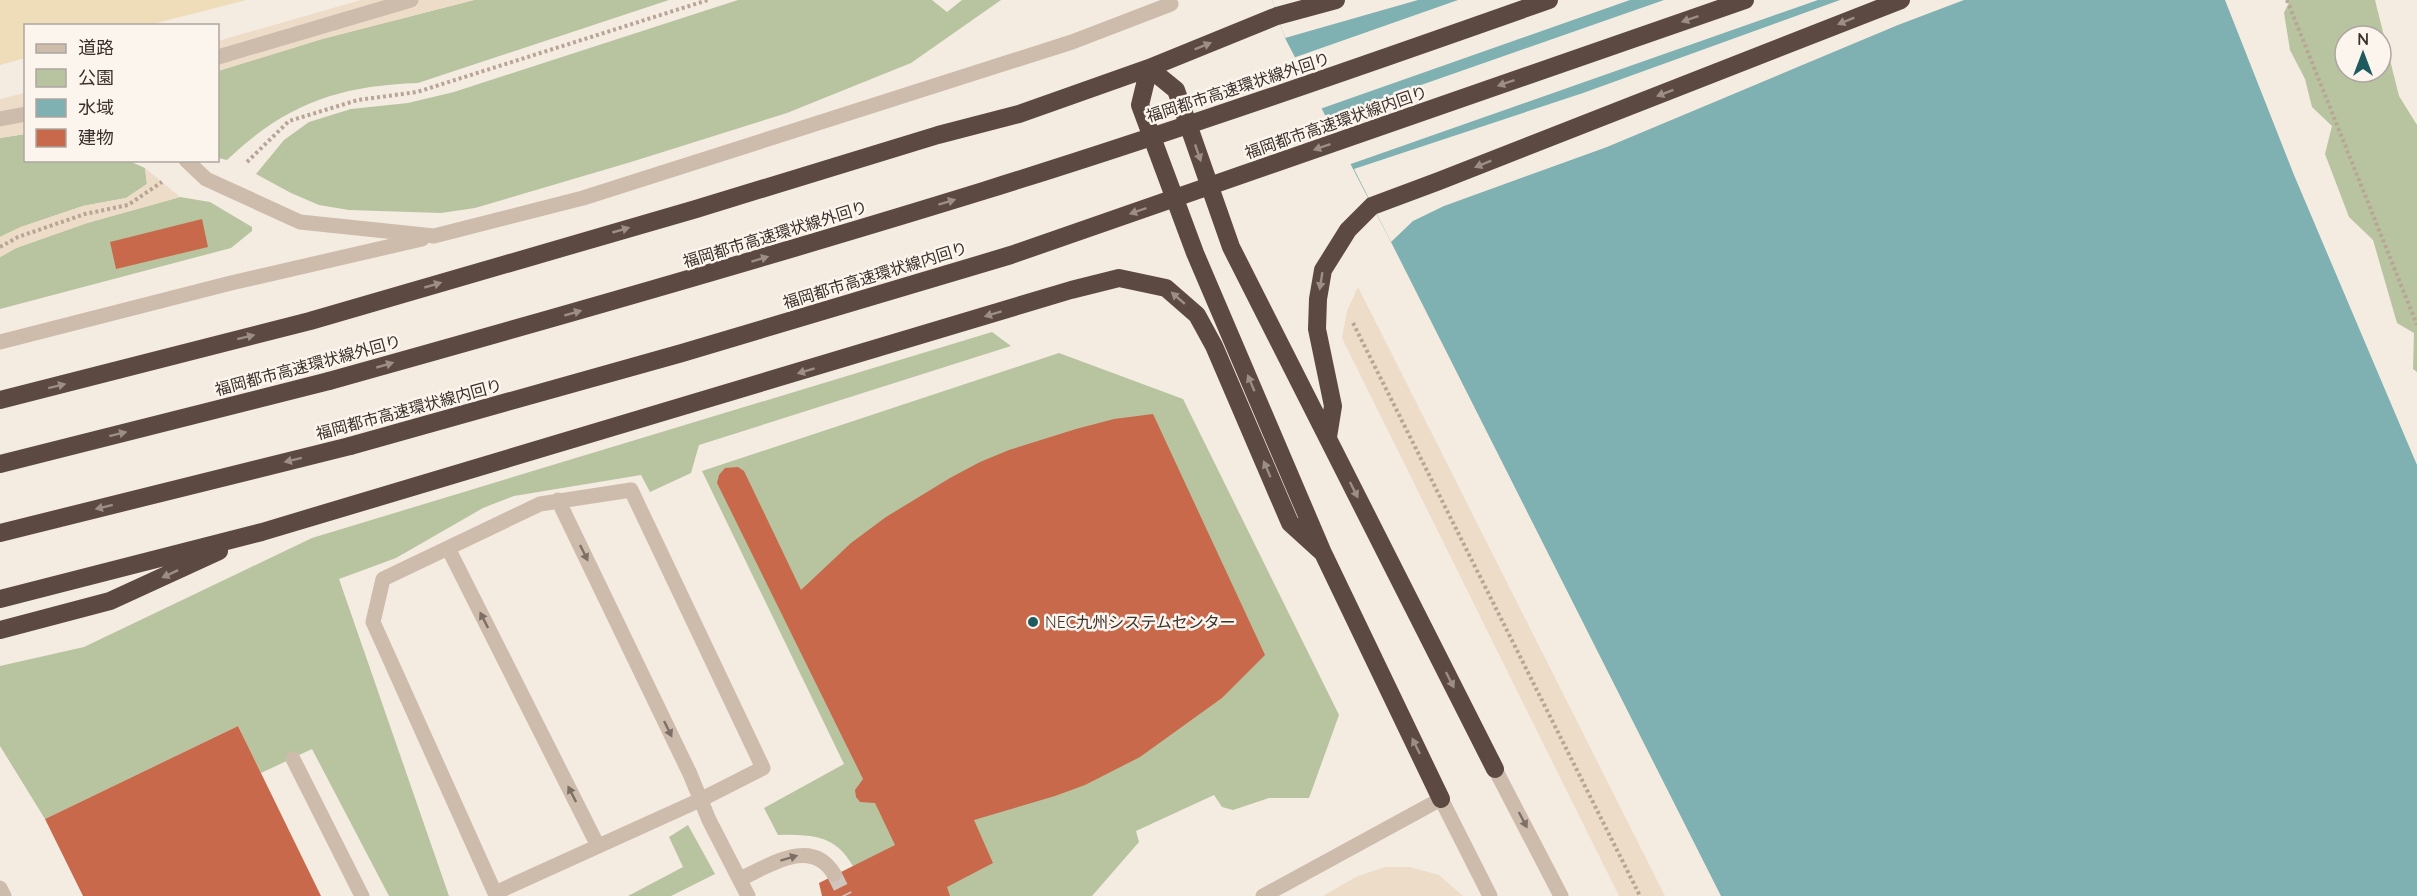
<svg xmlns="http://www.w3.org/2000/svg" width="2417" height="896" font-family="Quicksand,'Noto Sans JP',sans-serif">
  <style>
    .green { fill: #b8c4a0; fill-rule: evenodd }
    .sand { fill: #efdcb8 }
    .plaza { fill: #ecdcc8 }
    .water { fill: #7fb0b2 }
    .pier { fill: #f4ebe1 }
    .building { fill: #c8694b }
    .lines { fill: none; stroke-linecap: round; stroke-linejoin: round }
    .minor-tunnel { stroke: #cfc6bd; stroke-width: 15; stroke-dasharray: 15 8; stroke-linecap: butt }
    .path { stroke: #b9a596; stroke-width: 4; stroke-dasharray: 3 3; stroke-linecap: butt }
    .minor { stroke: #cdbbac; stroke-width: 15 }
    .highway { stroke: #5c4a42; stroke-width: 18 }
    .highway-bridge { stroke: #5c4a42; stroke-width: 18 }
    .oneway { fill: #9c8e87 }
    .oneway2 { fill: #7d6f65 }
    .poi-dot { fill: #1f5a5e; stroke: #fbf5ee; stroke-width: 2 }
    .labels { text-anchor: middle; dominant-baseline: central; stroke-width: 5; stroke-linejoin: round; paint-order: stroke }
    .street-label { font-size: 16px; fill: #3b302b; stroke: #fbf5ee }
    .poi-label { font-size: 16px; fill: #3b302b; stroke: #fbf5ee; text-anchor: start }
  </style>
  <rect width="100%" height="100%" fill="#f4ebe1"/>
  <!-- green -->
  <path class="green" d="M474,0h195l-251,83c-81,3 -132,21 -191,77l-9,-2v-87l104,-32z
    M738,0h194l15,12 15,-12h39l-90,63 -124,50 -156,49 -156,46 -34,5 -92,-3 -30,-5 -28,-12 -35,-19 28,-34 25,-18 42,-13 57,-6 46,-11z
    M2290,0h85l24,96 18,29v247l-4,-3 1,-36 -17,-10 -24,-83 -24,-23 -24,-63 7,-28 -20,-19 -7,-28 -15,-29 -6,-37zM2345,36h36v36h-36z
    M25,134l1,26 103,1 16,7 2,16 -21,14 -43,8 -62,21 -21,10v-99z
    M180,197l30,5 42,25v4l-21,17 -231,61v-52l16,-9 71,-25z
    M992,332l19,14 -312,99 -8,28 -41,19 -9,-17 -127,21 -31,12 -87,50 -57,21 110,317h-60l-77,-147 -51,24 -23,-47 -193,93 -45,-73v-80l84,-19 228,-109z
    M1059,353l124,46 156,316 -30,83h-40l-36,12 -11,-3 -8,-12 -78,36 3,11 -47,54h-225c-21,-51 -33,-63 -89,-61l-14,-27 80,-44 -142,-293z
    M688,825l27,49 -44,22h-43l55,-29 -14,-30z"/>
  <!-- sand -->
  <path class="sand" d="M0,0h246l-97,25 -123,1 -1,32 -25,7z"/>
  <!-- plaza -->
  <path class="plaza" d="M361,0h113l-152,39 -104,32v-30z
    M25,93v41l-25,4v-39z
    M145,168l35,29 -93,26 -71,25 -16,9v-20l21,-10 62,-21 43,-8 21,-14z
    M1358,287l307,609h-46l-277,-558 5,-27z
    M1385,867h25l29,8 24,21h-140l33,-19z"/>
  <!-- water -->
  <path class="water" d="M1272,0h953l69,175 123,290v431h-696l-330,-654 -106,-204z"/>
  <!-- pier -->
  <path class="pier" d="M1272,0h146l-133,38z
    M1458,0h172l-310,109 -27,-51z
    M1664,0h154l-470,165 -24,-46z
    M1840,0h124l-66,25 -291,122 -163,59 -31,15 -22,21 -37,-73 229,-76z"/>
  <!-- building -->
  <path class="building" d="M202,219l6,28 -92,22 -6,-27z
    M1153,414l112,241 -43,43 -82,59 -55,28 -30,11 -81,24 19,43 -46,24 3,9h-128l-3,-13 76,-38 -20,-42 -15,-1 -4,-5 -1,-7 8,-11 -146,-296 2,-8 6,-7 13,-1 6,4 57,119 50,-47 35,-26 64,-39 30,-16 29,-12 67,-21 38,-10z
    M238,726l83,170h-238l-38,-77z"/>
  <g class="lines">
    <!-- minor-tunnel -->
    <path class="minor-tunnel" d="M834,874l11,22"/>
    <!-- path -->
    <path class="path" d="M2287,0l130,325
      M247,162l42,-41 69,-21 59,-8 291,-92
      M0,247l18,-10 67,-23 43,-9 34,-23
      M1353,323l287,573"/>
    <!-- minor -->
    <path class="minor" d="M218,57l193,-57
      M0,119l26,-5
      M186,160l20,19 94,43 134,14 149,-38 489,-156 99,-38 -2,-4
      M0,342l231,-59 191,-44
      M631,490l132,278 -63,32 -205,93 -122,-271 10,-43 157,-75z
      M558,500l132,274 19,46 39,76
      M448,548l150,298
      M293,759l69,137
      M1495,769l66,127
      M740,879c29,-13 71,-43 94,-5
      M0,888l4,8
      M1263,896l178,-97 49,97"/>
    <!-- highway -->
    <path class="highway" d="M1149,68l-9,37 55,148 128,300 118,246
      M1149,68l27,22 55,157 264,522
      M0,400l310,-79 386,-112 242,-74 81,-21 130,-46 128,-52 59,-16
      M1328,437l5,-31 -16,-77 1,-30 5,-29 25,-40 24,-24 67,-25 462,-181
      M0,464l329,-83
      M0,533l350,-87
      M0,599l262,-67 809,-242 48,-12 47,10 31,27 17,31 76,177 33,30
      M0,630l110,-29 109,-50"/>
    <!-- highway-bridge -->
    <path class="highway-bridge" d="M329,381c219,-61 437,-123 654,-190 190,-59 379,-125 566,-191
      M350,446l332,-93 329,-98 734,-255"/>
  </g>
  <!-- one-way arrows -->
  <defs><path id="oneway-solid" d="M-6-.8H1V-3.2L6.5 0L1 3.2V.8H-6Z" transform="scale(1.5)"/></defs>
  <g class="oneway">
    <use href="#oneway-solid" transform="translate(1690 19) rotate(161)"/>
    <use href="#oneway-solid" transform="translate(1846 21) rotate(158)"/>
    <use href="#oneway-solid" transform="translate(1203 46) rotate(-22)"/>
    <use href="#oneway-solid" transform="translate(1506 83) rotate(161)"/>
    <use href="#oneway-solid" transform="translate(1665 93) rotate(159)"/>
    <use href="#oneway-solid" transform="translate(1322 147) rotate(161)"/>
    <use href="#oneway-solid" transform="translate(1198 153) rotate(71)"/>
    <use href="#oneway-solid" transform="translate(1483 164) rotate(158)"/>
    <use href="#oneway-solid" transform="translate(947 202) rotate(-17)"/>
    <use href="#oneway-solid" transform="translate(1138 211) rotate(161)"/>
    <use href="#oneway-solid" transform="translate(621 230) rotate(-16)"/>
    <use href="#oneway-solid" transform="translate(760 259) rotate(-17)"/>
    <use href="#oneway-solid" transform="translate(1321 281) rotate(99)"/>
    <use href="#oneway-solid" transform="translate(433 285) rotate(-16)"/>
    <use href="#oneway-solid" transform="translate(1178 298) rotate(-139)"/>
    <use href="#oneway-solid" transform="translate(573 313) rotate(-16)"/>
    <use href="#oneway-solid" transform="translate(993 314) rotate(163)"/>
    <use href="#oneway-solid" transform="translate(246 337) rotate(-14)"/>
    <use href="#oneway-solid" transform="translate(385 365) rotate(-16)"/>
    <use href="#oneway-solid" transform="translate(806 371) rotate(163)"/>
    <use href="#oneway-solid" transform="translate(1251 383) rotate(-113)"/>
    <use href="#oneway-solid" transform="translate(57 386) rotate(-14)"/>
    <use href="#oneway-solid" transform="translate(118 434) rotate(-14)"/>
    <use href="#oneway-solid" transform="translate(293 460) rotate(166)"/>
    <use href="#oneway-solid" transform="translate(1267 469) rotate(-113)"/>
    <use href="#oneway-solid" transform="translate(1354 490) rotate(63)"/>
    <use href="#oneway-solid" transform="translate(104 507) rotate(166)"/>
    <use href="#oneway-solid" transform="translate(170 574) rotate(155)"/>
    <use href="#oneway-solid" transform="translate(1450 680) rotate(63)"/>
    <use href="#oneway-solid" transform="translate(1416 746) rotate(-116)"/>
  </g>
  <g class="oneway2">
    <use href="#oneway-solid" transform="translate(584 553) rotate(64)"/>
    <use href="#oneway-solid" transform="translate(484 620) rotate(-117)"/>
    <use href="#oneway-solid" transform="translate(668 729) rotate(64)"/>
    <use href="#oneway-solid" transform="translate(572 794) rotate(-117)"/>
    <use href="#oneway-solid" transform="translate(1523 820) rotate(62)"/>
    <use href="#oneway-solid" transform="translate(789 858) rotate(-17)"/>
  </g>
  <!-- markers -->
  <circle class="poi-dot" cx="1033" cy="622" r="6"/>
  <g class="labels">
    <!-- street labels -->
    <g class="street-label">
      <text transform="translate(1238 87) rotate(-18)">福岡都市高速環状線外回り</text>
      <text transform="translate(1336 122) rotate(-19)">福岡都市高速環状線内回り</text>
      <text transform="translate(775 234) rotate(-17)">福岡都市高速環状線外回り</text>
      <text transform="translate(875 275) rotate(-17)">福岡都市高速環状線内回り</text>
      <text transform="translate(308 365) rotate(-15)">福岡都市高速環状線外回り</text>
      <text transform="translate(409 409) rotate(-15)">福岡都市高速環状線内回り</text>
    </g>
    <!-- poi labels -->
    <g class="poi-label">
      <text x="1045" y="622">NEC九州システムセンター</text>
    </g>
  </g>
  <!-- legend -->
  <rect x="24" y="24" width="195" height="138" fill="#fbf5ee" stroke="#aea6a0" stroke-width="1.5"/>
  <rect x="36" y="44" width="30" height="9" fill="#cdbbac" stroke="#aea6a0" stroke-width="1.5"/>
  <text x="78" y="54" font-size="18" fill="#3b302b">道路</text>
  <rect x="36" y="69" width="30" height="18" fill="#b8c4a0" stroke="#aea6a0" stroke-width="1.5"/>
  <text x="78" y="84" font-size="18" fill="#3b302b">公園</text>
  <rect x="36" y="99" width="30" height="18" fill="#7fb0b2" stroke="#aea6a0" stroke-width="1.5"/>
  <text x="78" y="114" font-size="18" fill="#3b302b">水域</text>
  <rect x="36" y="129" width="30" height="18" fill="#c8694b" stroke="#aea6a0" stroke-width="1.5"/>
  <text x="78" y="144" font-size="18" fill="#3b302b">建物</text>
  <!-- north arrow -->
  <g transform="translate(2363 54)"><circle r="28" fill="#fbf5ee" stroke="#aea6a0" stroke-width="1.5"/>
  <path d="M0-4.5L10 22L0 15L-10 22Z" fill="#1f5a5e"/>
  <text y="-9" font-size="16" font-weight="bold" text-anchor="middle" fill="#3b302b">N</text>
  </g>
</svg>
